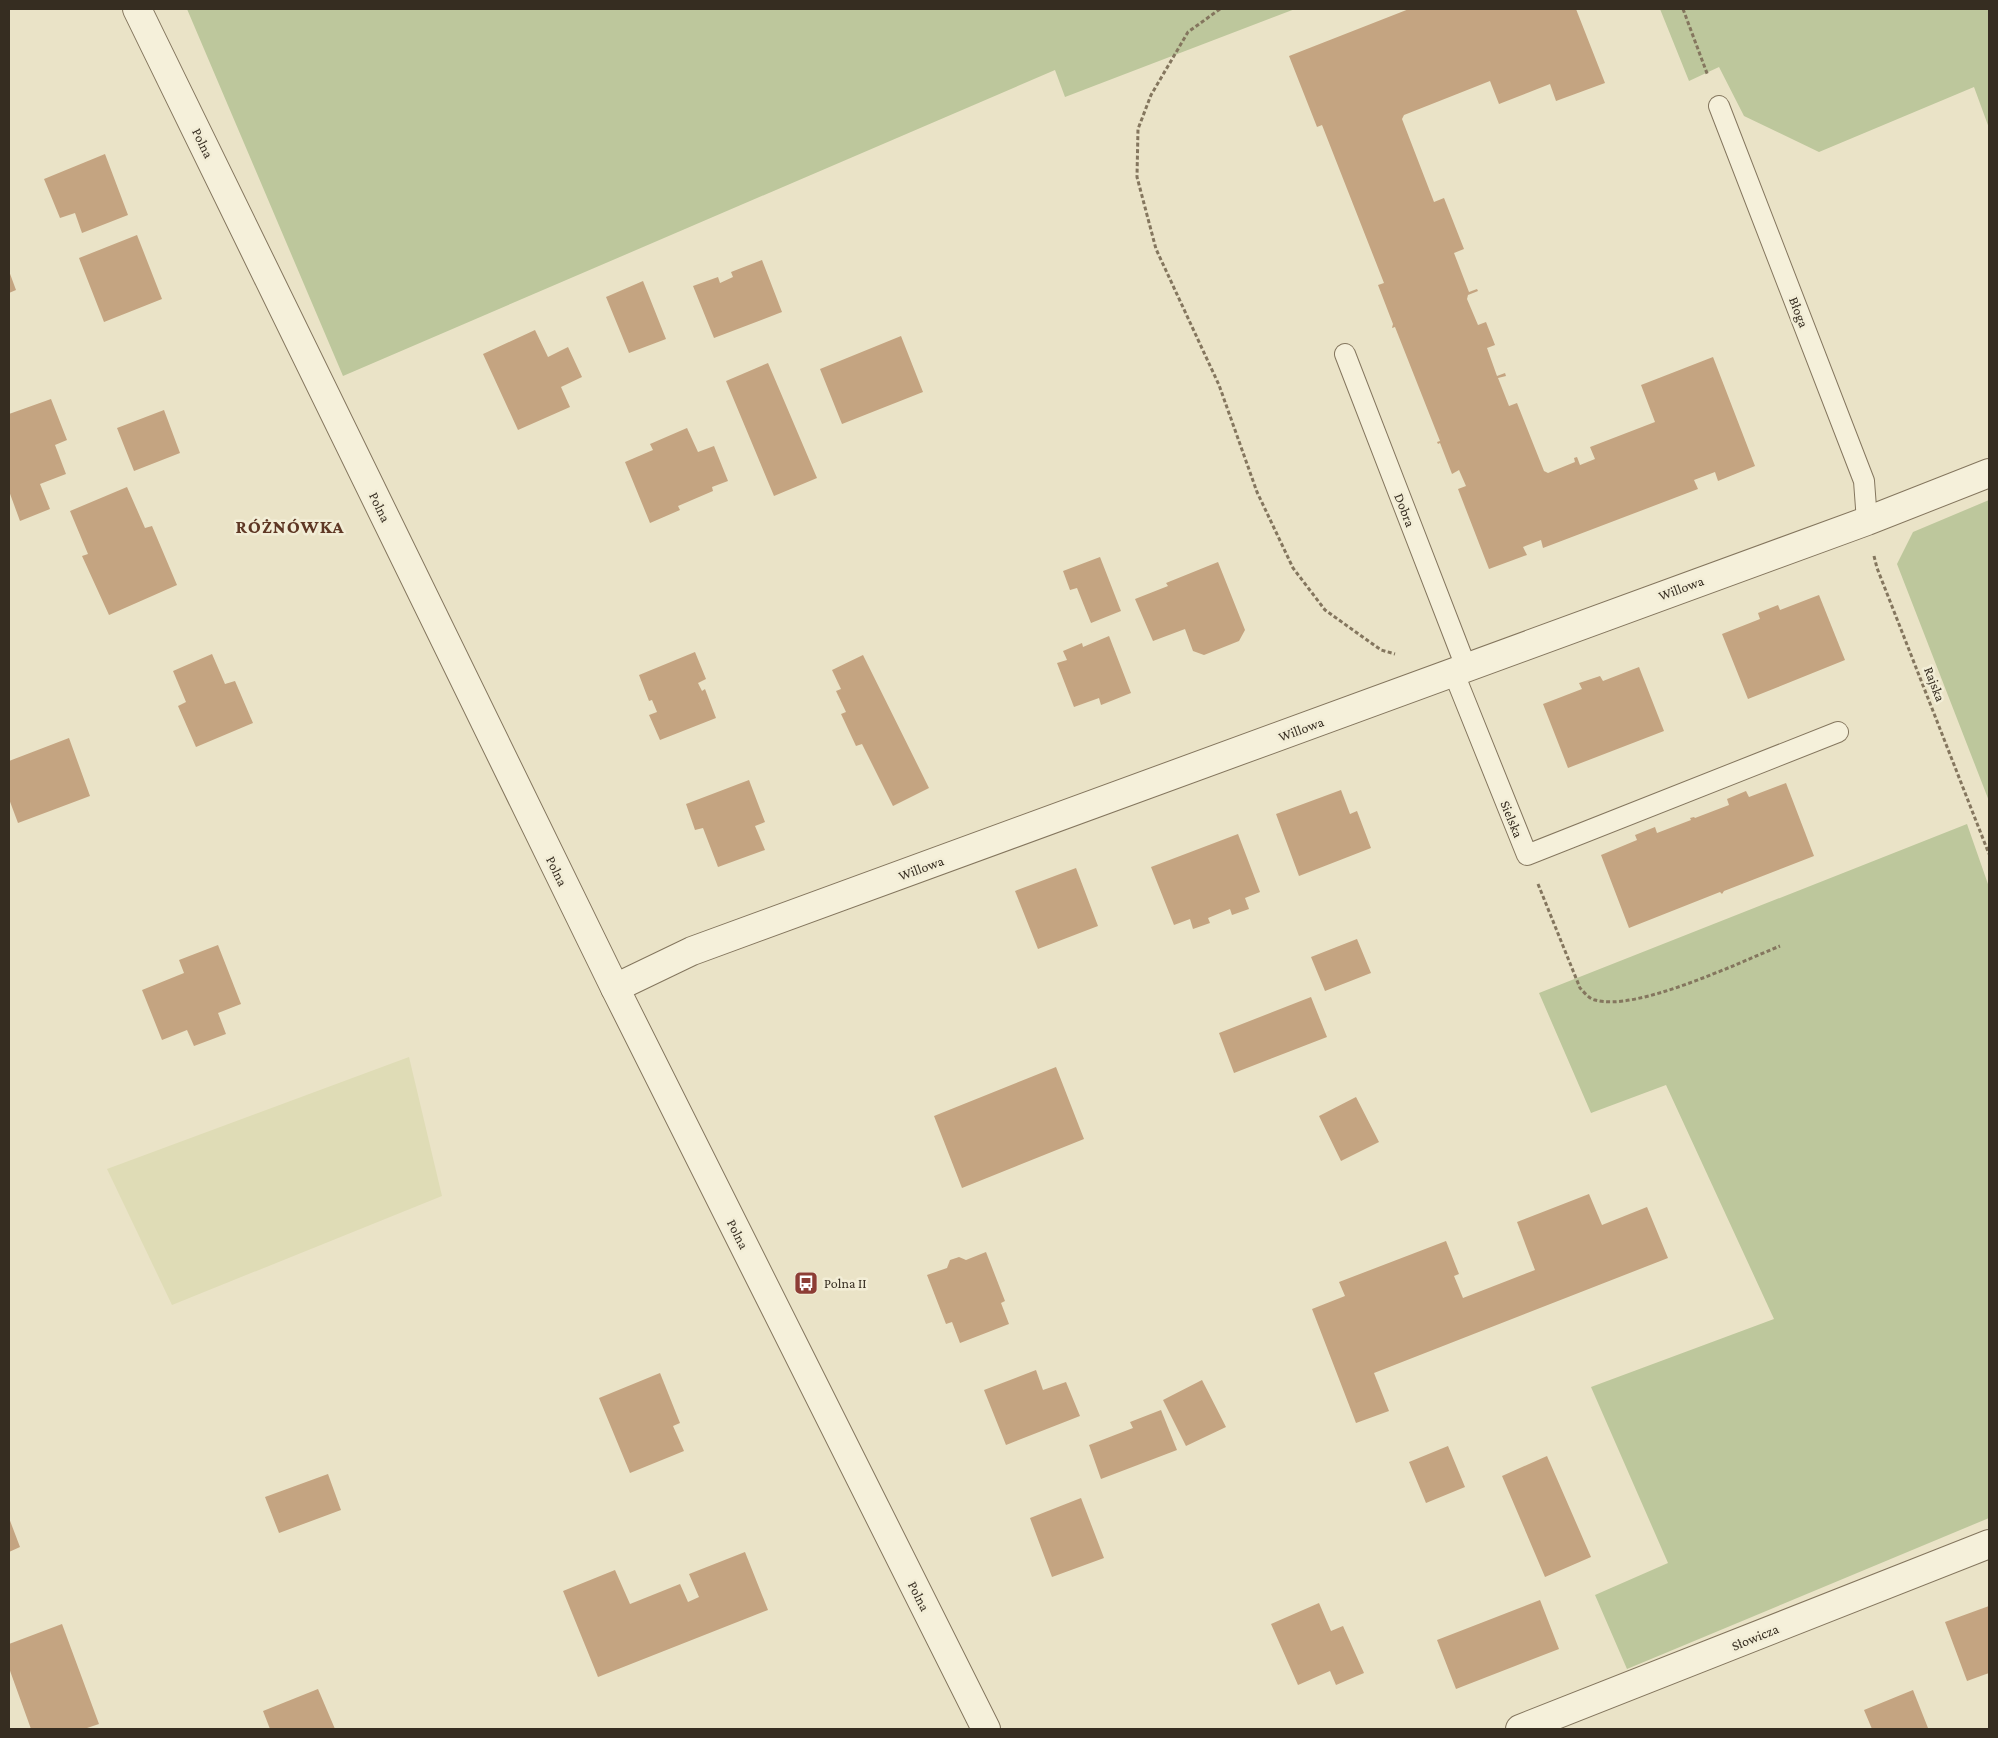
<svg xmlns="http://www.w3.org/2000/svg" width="1998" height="1738" font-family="'Crimson Pro',serif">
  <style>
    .farmland { fill: #dfdcb6 }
    .green { fill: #bdc79c }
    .building { fill: #c4a481 }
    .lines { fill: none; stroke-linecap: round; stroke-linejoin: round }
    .service-casing { stroke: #84765e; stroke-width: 22 }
    .minor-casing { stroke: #84765e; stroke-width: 30 }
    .tertiary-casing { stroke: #84765e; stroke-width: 30 }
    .path { stroke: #84765e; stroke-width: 3; stroke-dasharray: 4 2.5; stroke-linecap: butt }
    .service { stroke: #f5f0da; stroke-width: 20 }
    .minor { stroke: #f5f0da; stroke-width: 28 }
    .tertiary { stroke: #f5f0da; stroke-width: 28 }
    .labels { text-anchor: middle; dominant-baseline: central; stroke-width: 5; stroke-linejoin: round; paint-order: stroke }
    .street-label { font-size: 14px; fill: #362d21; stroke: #f2edd6 }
    .poi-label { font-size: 14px; fill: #362d21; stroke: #f2edd6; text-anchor: start }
    .district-label { font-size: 19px; font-weight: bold; letter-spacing: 1px; fill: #5e3724; stroke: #f2edd6 }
  </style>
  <rect width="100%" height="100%" fill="#eae3c7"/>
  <!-- farmland -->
  <path class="farmland" d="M409,1057l33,139 -270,109 -65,-136z"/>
  <!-- green -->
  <path class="green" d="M187,9h1108l-230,88 -10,-27 -712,306z
    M1660,9h329v119l-15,-41 -155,65 -75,-36 -25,-49 -30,14z
    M1989,500v301l-92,-237 16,-32z
    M1967,824l22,63v631l-362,151 -32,-74 73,-32 -77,-176 183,-68 -108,-234 -75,28 -52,-120z"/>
  <!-- building -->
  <path class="building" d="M1409,9h167l29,74 -49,18 -6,-17 -51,20 -9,-23 -86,34 -2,4 32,83 10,-4 20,51 -10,4 15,39 8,-3 1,2 -10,4 -1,4 11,26 8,-3 9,23 -8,3 10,28 8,-3 1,3 -8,2 11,28 8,-3 27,68 4,2 27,-11 -1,-4 3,-1 3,8 15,-6 -5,-12 65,-25 -14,-37 72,-28 42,109 -37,15 -3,-9 -21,8 4,9 -155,59 -2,-8 -18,7 4,8 -38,14 -31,-80 8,-3 -7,-16 -7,4 -12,-31 -2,1 -1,-2 3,-1 -45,-114 -3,1 1,-4 -15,-39 6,-2 -62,-158 -5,2 -28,-71z
    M105,154l23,61 -46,18 -7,-20 -15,5 -16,-39z
    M137,235l25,64 -58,23 -25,-64z
    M762,260l20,52 -68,26 -21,-52 25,-9 2,6 13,-6 -2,-5z
    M9,271l7,19 -7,3z
    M643,281l23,58 -37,14 -23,-56z
    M535,330l13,27 20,-10 14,30 -21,10 9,20 -52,23 -35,-76z
    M901,336l22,56 -81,32 -22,-55z
    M768,363l49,115 -43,18 -48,-115z
    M51,399l16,41 -12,5 11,29 -26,10 10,25 -30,12 -11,-30v-77z
    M164,410l16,43 -46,18 -17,-43z
    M687,428l11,24 16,-6 14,35 -16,6 1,4 -35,15 2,4 -30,13 -25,-61 28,-12 -3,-6z
    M127,487l18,41 7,-2 25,59 -68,30 -27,-59 6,-2 -18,-43z
    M1100,557l21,54 -30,12 -14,-35 -7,2 -7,-19z
    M1218,562l27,68 -6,11 -35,14 -11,-4 -8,-22 -32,12 -18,-42 33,-13 -2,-3z
    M1819,595l26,65 -97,39 -26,-65 38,-15 -2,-6 20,-8 2,5z
    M1109,636l22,57 -30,12 -2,-7 -25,9 -17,-44 10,-3 -4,-9 19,-8 1,4z
    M695,652l11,27 -8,4 4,8 3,-2 11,29 -56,22 -11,-25 8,-3 -5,-12 -3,1 -10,-26z
    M212,654l13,30 10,-3 18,42 -57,24 -18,-41 8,-4 -13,-31z
    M863,655l66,133 -36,18 -31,-62 -6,2 -15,-32 5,-2 -10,-21 5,-2 -9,-19z
    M1639,667l25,64 -96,37 -25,-64 39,-15 -3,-6 21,-7 3,5z
    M69,738l21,58 -72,27 -9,-24v-38z
    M749,780l16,42 -10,4 10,24 -47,17 -15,-39 -8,2 -9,-26z
    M1786,783l28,73 -90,35 -2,3 -2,-2 -91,36 -28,-73 36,-15 -2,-5 20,-8 2,6 34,-13 -1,-2 4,-1 1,1 34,-13 -2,-6 19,-8 3,6z
    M1341,790l9,24 7,-3 14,37 -72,28 -23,-62z
    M1238,834l22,58 -15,6 4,11 -17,6 -2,-6 -22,9 2,5 -17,6 -3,-10 -16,6 -23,-58z
    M1076,868l22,58 -60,23 -23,-58z
    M1357,939l14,34 -46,18 -14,-34z
    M218,945l23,59 -23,9 8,21 -32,12 -7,-16 -25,10 -20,-50 42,-17 -5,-13z
    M1311,997l16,40 -93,36 -15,-40z
    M1056,1067l28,72 -122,49 -28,-72z
    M1356,1097l23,45 -38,19 -22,-45z
    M1589,1194l13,31 45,-18 21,51 -294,115 15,38 -33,12 -44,-114 33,-13 -6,-14 107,-41 13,33 -5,2 9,22 72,-28 -18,-48z
    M986,1252l19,49 -4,2 8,21 -49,19 -8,-21 -6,2 -19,-49 20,-7 3,-8 9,-3 7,3z
    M1036,1370l7,20 23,-8 14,34 -74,29 -22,-55z
    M660,1373l20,50 -7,3 11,25 -54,22 -31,-75z
    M1202,1380l24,47 -40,19 -23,-46z
    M1161,1410l16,40 -76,29 -12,-34 44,-17 -3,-6z
    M1448,1446l17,41 -39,16 -17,-41z
    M1547,1456l44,101 -46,20 -43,-101z
    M328,1474l13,36 -62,23 -14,-36z
    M1081,1498l23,60 -52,19 -22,-59z
    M9,1518l11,29 -11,5z
    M745,1552l23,58 -170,67 -35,-86 52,-21 15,34 50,-20 8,18 11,-5 -10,-23z
    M1540,1600l19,49 -103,40 -19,-49z
    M1319,1603l12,28 12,-5 21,47 -28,12 -6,-14 -32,14 -27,-61z
    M1989,1606v67l-22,8 -22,-59z
    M62,1624l37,100 -15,5h-53l-22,-61v-24z
    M318,1689l17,40h-65l-7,-18z
    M1913,1690l15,38 -56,1 -8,-19z"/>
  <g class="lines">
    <!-- service casing -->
    <g class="service-casing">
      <path id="service" d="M1719,106l145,375 3,40
        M1345,354l121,313
        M1453,671l74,184 311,-123"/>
    </g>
    <!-- minor casing -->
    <g class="minor-casing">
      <path id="minor" d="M615,988l77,-37 1175,-430 122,-48
        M1520,1729l469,-185"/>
    </g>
    <!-- tertiary casing -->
    <g class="tertiary-casing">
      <path id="tertiary" d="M137,9l478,979 371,741"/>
    </g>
    <!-- path -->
    <path class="path" d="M1220,9l-32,23 -37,63 -13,34 -1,48 19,72 63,136 38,107 36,76 32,42 56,40 14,4
      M1683,9l25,67
      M1874,556l3,12 112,286
      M1538,884l42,104c4,4 9,11 15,12 41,12 143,-37 185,-54"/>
    <!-- service -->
    <use href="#service" class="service"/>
    <!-- minor -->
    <use href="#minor" class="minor"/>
    <!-- tertiary -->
    <use href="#tertiary" class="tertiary"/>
  </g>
  <!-- icons -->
  <defs>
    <g id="bus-square" transform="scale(1.25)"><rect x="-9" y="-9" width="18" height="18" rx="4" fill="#8d3d35" stroke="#f2edd6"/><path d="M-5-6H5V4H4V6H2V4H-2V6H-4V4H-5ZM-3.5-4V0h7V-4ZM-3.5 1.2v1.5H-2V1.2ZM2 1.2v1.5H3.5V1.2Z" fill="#fff"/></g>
  </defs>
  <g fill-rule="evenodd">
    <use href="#bus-square" x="806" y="1283"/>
  </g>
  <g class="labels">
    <!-- street labels -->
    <g class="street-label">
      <text transform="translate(203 143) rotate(64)">Polna</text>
      <text transform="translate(1799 312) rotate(69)">Błoga</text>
      <text transform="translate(380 507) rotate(64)">Polna</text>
      <text transform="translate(1405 510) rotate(69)">Dobra</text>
      <text transform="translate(1681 588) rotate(-20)">Willowa</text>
      <text transform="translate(1935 684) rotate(69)">Rajska</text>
      <text transform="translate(1301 729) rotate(-20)">Willowa</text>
      <text transform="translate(1512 819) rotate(68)">Sielska</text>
      <text transform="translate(921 868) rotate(-20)">Willowa</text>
      <text transform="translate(557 871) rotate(64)">Polna</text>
      <text transform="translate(738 1234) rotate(63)">Polna</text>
      <text transform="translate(919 1596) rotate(63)">Polna</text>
      <text transform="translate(1755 1637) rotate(-22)">Słowicza</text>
    </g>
    <!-- poi labels -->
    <g class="poi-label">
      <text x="824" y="1283">Polna II</text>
    </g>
    <!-- district labels -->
    <g class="district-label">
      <text x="290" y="526">RÓŻNÓWKA</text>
    </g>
  </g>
  <!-- border -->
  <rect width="1998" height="1738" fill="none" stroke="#362d21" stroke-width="20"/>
</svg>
